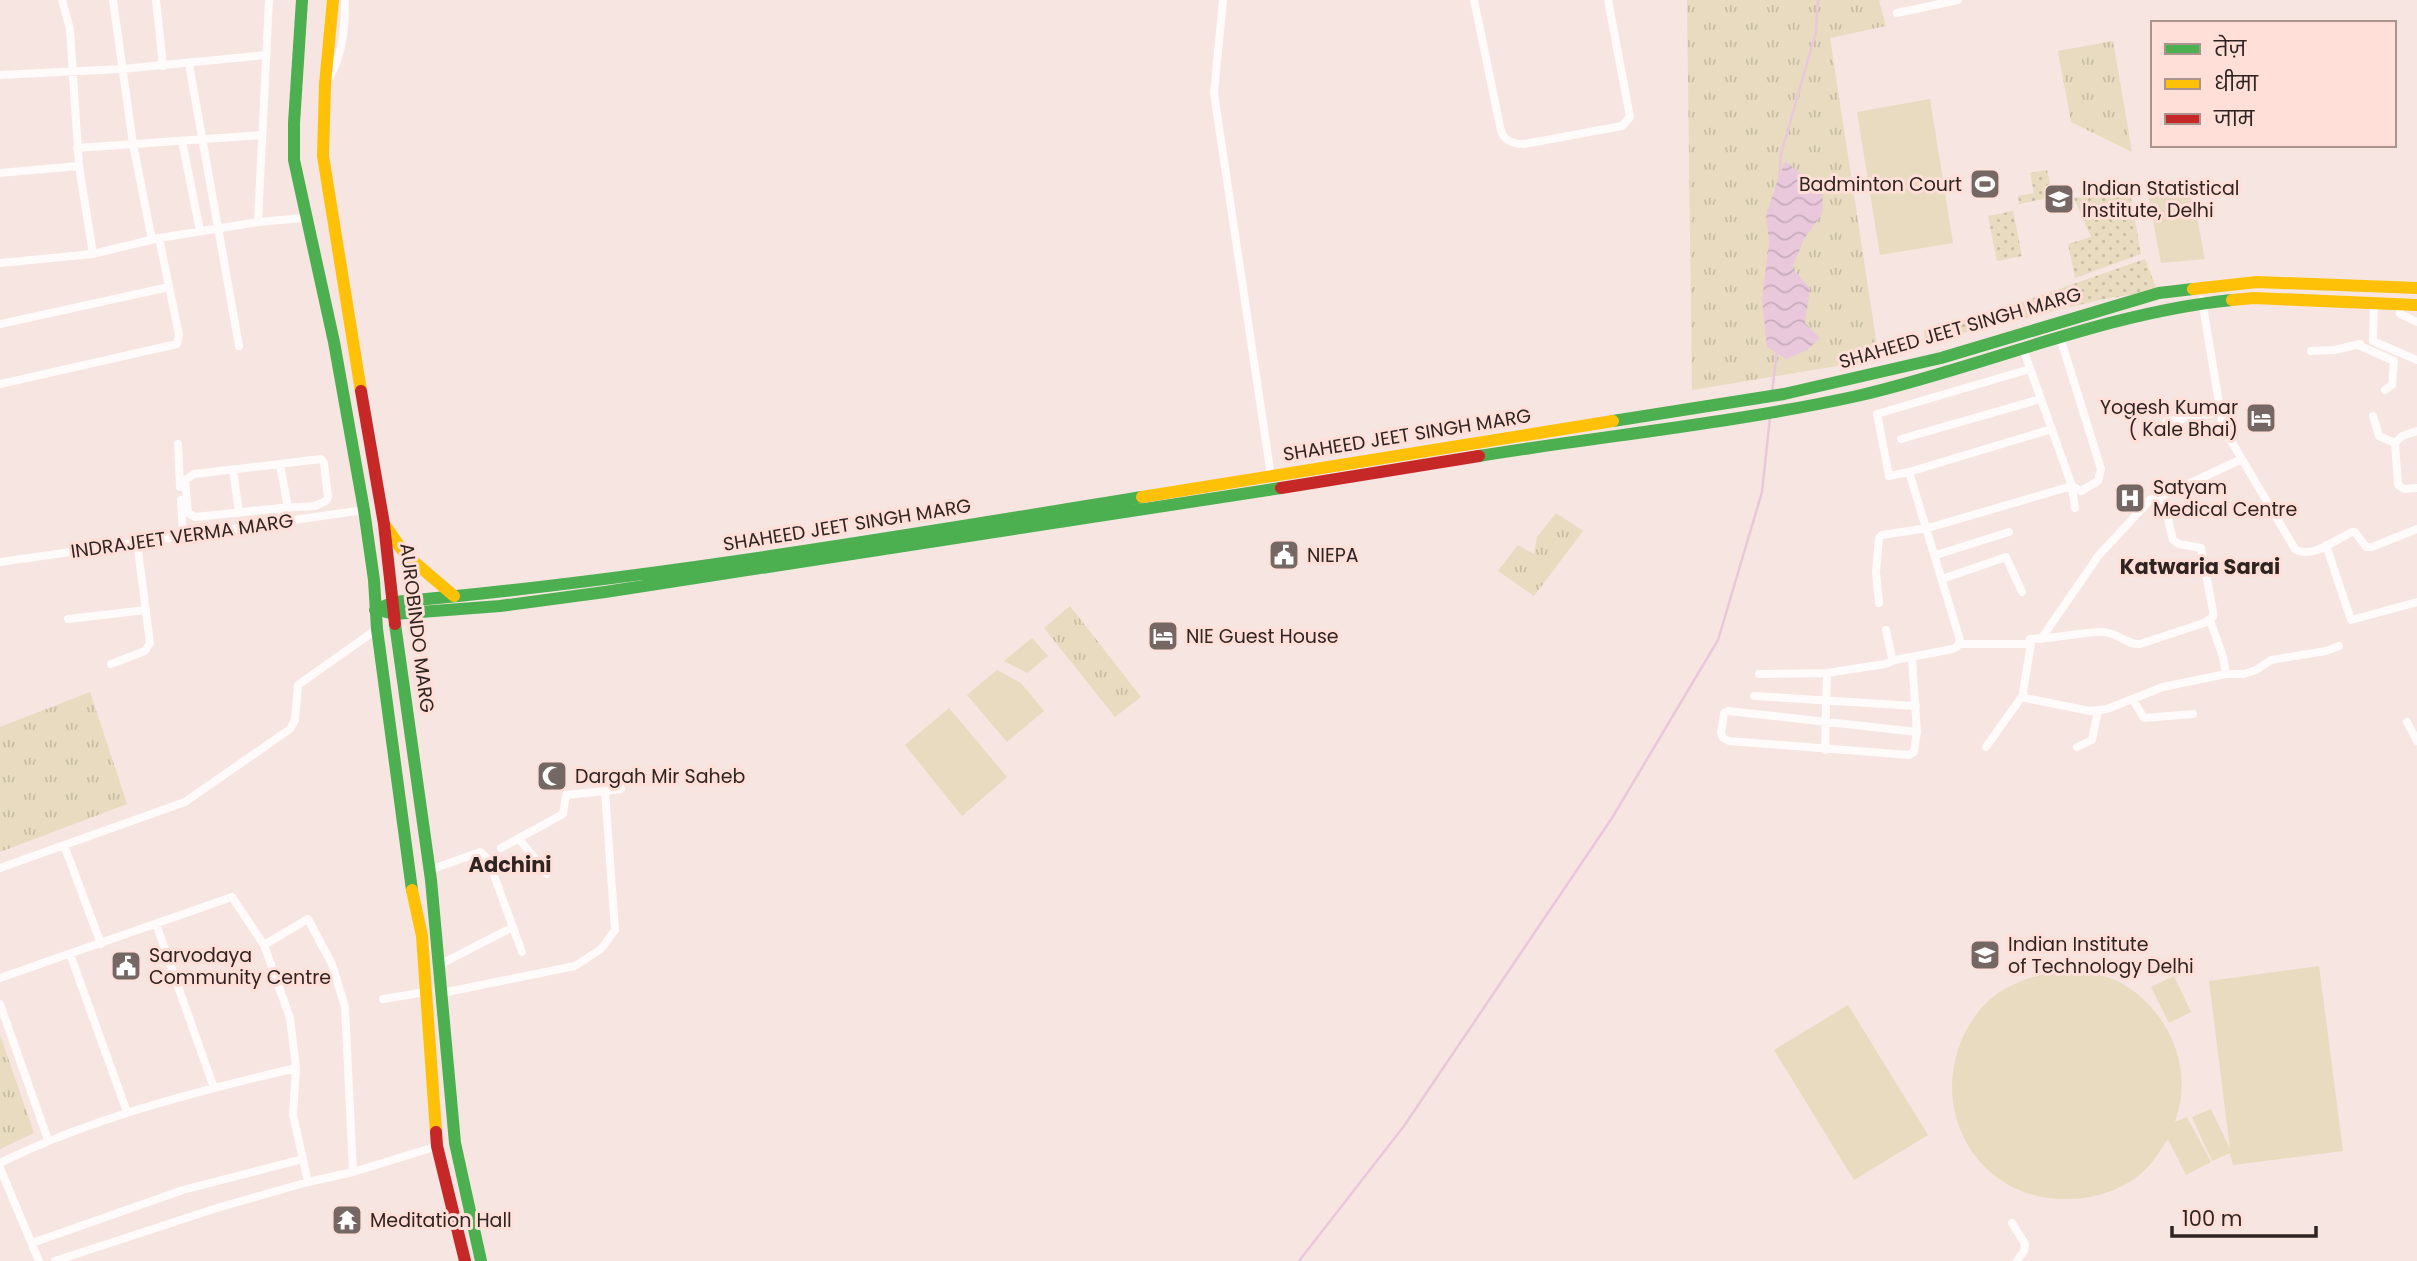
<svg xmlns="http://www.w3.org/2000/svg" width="2417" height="1261" font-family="Poppins,'Noto Sans Devanagari',sans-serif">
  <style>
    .grass { fill: url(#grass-dots) }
    .park { fill: url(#park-tufts) }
    .garden { fill: #e8dbbf }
    .water { fill: url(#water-waves) }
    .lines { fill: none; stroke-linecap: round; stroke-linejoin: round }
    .stream { stroke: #e9c8dc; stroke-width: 2.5 }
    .street { stroke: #fefbfa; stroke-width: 8 }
    .fast { stroke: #4caf50; stroke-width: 12 }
    .slow { stroke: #ffc107; stroke-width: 12 }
    .jam { stroke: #c62828; stroke-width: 12 }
    .labels { text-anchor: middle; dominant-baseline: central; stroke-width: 6; stroke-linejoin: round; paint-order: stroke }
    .poi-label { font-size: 19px; fill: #2f2421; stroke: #ffdfd7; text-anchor: start }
    .street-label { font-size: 19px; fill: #2f2421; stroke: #ffdfd7 }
    .neighbourhood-label { font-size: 21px; font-weight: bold; fill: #2f2421; stroke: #ffdfd7 }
  </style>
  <defs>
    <pattern id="grass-dots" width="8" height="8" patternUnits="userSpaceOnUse" patternTransform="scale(1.75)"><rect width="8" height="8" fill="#e8dbbf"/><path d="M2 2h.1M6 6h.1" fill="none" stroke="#c7bca4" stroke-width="1.8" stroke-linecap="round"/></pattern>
    <pattern id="park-tufts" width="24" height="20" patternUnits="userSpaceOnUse" patternTransform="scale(1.75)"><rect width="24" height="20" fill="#e8dbbf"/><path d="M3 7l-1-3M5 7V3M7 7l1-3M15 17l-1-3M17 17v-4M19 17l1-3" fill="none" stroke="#c7bca4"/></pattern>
    <pattern id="water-waves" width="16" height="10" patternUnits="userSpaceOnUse" patternTransform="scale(1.75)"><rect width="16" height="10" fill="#e9c8dc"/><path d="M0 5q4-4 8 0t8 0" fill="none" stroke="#c8acbc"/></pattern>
  </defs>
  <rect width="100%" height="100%" fill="#f6e5e0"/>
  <!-- grass -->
  <path class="grass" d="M2047,170l6,27 -34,7 -1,-8 16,-3 -4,-20z
    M2130,192l11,62 -66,24 -7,-34 23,-7 -17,-39z
    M2013,211l9,45 -25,5 -9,-45z
    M2145,259l12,31 -57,10 -175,42 -1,-12 64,-16z"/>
  <!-- park -->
  <path class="park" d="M1687,0h195l-3,1 7,25 -56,12 49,321 -187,31z
    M2113,41l19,111 -61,-30 -13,-71z
    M1556,513l27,18 -49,65 -36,-25 20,-26 16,9 3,-17z
    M1070,606l71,91 -26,20 -71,-89z
    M90,692l37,112 -127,48v-125z
    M0,1035l34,98 -34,16z"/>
  <!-- garden -->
  <path class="garden" d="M1930,99l23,144 -73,12 -23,-143z
    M2174,180l20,22 11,57 -44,4 -13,-69 7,-3 -3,-6z
    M1032,638l16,18 -21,17 -23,-12z
    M997,670l24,13 23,28 -37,31 -40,-47z
    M949,708l58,69 -45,39 -57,-71z
    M2319,966l24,185 -110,14 -3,-12 -18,8 -20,-44 19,-8 19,40 -21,-168z
    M2070,970c12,2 25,3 37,7 47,16 80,70 74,119 -1,9 -4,18 -6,26l12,-5 24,45 -25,13 -18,-36c-5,7 -10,15 -15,22 -19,25 -54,38 -85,38 -87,2 -140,-84 -105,-162 8,-17 21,-36 37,-45 24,-15 43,-18 70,-22z
    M2174,976l17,36 -22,11 -18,-36z
    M1848,1005l80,130 -74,45 -80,-130z"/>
  <!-- water -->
  <path class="water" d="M1785,161l38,30 -1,23 -18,25 -12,29 18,20 -5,35 15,15 -13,12 -21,9 -19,-12 -5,-47 7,-58 -3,-28z"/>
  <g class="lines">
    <!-- stream -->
    <path class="stream" d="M1779,180l2,-26 35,-122 2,-32
      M1772,393l5,-43
      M1299,1261l105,-135 208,-308 106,-178 44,-148 8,-75"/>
    <!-- street -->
    <path class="street" d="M62,0l8,29 9,137 14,88
      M113,0l20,144 19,96
      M156,0l7,66
      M1223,0l-9,93 57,383
      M1474,0l27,131c4,11 13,13 23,13l98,-18 8,-9 -22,-117
      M1897,13l61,-13
      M189,64l50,282
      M0,75l122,-6 144,-14
      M329,78c14,-23 16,-51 16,-78
      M182,141l18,90
      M77,148l185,-13
      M0,173l79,-7
      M258,222l11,-222
      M0,263l93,-9 66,-16 99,-16 47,-4
      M2202,300l21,127 72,122c16,11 42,-10 57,-17h3l11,15h6l45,-18
      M2374,301l-1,40 44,19
      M2399,303l1,11 17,8
      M0,324l169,-37
      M2060,337l41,132 -3,12 -17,10 -9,-5
      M2358,345l36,16 -2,24 -7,5
      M2311,351l24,-1 25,-6
      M2030,369l-153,45 12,62 20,-4 143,-43
      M0,384l177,-40 2,-9 -20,-97
      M2373,416l6,20 16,7
      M2166,422l53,-10
      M2417,431l-15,5 -7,7 3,42 6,4 13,-1
      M1901,439l140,-40
      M178,444l2,43
      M280,464l8,44
      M233,469l6,44
      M2072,486l3,22
      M2158,498l84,-39
      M181,500l2,36
      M281,508l-86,9 -7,-4 -3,-33 9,-6 127,-15 3,4 4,34 -2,4 -11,5 -34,2 2,14
      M2326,545l25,75 66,-18
      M1936,555l73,-23
      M0,562l364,-52
      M1942,579l64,-22 16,35
      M1879,603l-3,-31 3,-34 3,-3 46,-7 144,-42 -50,-140
      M68,619l78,-9
      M2210,620l13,37 3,17
      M1886,630l6,28 3,2 58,-11 4,-2 3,-7 -51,-168
      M2041,639l58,-84 51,-55 8,-2 7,9 8,33 6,4 22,4 12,63v6l-9,6 -64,21c-14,1 -23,-12 -37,-12 -24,0 -49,7 -73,7l1,5 -8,48 2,6 65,13 17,-2 56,-22 63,-13h18l12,-4 15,-10 55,-9 13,-5
      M1959,644h72
      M1912,659l5,73 -3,20 -5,3 -180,-14 -6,-3 -2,-5 3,-20 4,-2 189,21
      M111,664l34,-13 5,-8 -13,-101
      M1759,674l68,-1 58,-9 10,-4
      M1754,696l162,10
      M2133,700l11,18 49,-4
      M2407,722l10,19
      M1986,747l37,-52
      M2077,747l15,-7 6,-29
      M1825,750l2,-77
      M605,791l16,-2
      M519,839l28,35
      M64,845l37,99
      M0,868l185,-66 105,-73 5,-9 3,-35 79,-56
      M430,870l50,-18 8,7 34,93
      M156,924l58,164
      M264,945l44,-26 24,45 13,43 8,165
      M70,954l57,158
      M439,965l74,-38
      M0,978l232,-81 32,48 26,73 6,50 -3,47 15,67
      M442,993l133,-27 26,-17 14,-19 -10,-139 -39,4 -3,19 -62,34
      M383,999l43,-7
      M0,1004l48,136
      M0,1163c94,-46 195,-71 296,-95
      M0,1168l39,93
      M2012,1223l13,21 -1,7 -7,10
      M32,1243l151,-53 120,-31
      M55,1261l162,-53 91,-26 45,-10 85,-26"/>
    <!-- fast -->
    <path class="fast" d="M302,0l-8,123v37l40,182 30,168 10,70 3,49 35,261
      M1613,421l171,-27 157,-36 218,-65 34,-4
      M1479,456c124,-20 255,-33 378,-60 126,-29 246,-83 375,-96
      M375,610l19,-8c251,-22 500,-65 748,-105
      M386,612l8,2 106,-8 105,-14 676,-104
      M395,624l36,256 24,263 26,118"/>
    <!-- slow -->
    <path class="slow" d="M333,0l-8,84 -2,72 38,235
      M2193,289l64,-7 160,6
      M2232,300l22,-2 163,7
      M1142,497l471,-76
      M384,524l21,30 49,42
      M412,890l10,46 14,196"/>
    <!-- jam -->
    <path class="jam" d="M361,391l23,133 11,100
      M1281,488l198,-32
      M436,1132l1,14 28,115"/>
  </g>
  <!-- icons -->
  <defs>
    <g id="stadium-square" transform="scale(1.575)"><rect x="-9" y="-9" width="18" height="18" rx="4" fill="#756864" stroke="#ffdfd7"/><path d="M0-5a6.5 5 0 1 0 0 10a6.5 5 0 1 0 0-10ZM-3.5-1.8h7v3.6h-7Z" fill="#fff"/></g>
    <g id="university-square" transform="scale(1.575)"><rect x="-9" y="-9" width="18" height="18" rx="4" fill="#756864" stroke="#ffdfd7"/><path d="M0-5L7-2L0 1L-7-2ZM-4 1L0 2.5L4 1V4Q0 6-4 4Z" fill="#fff"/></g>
    <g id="hotel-square" transform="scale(1.575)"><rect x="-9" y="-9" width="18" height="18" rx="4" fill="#756864" stroke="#ffdfd7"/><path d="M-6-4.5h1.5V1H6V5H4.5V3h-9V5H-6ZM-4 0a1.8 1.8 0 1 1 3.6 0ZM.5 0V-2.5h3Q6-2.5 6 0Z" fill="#fff"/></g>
    <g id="hospital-square" transform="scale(1.575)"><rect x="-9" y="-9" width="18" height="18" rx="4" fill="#756864" stroke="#ffdfd7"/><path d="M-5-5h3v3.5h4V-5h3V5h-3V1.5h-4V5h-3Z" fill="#fff"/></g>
    <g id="civic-square" transform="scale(1.575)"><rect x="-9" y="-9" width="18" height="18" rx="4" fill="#756864" stroke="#ffdfd7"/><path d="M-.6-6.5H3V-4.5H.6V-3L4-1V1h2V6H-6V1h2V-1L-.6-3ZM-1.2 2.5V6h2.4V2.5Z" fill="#fff"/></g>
    <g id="mosque-square" transform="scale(1.575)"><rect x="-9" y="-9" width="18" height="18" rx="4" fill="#756864" stroke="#ffdfd7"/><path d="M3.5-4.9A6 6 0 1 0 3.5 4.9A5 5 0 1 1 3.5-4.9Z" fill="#fff"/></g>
    <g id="temple-square" transform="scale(1.575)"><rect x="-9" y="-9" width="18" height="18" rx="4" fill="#756864" stroke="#ffdfd7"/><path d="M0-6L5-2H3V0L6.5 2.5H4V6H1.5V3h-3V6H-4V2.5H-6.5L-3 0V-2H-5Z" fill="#fff"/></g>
  </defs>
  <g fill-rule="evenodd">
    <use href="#stadium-square" x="1985" y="184"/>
    <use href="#university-square" x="2059" y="199"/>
    <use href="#hotel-square" x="2261" y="418"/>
    <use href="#hospital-square" x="2130" y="498"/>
    <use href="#civic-square" x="1284" y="555"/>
    <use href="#hotel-square" x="1163" y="636"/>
    <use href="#mosque-square" x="552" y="776"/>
    <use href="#university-square" x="1985" y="955"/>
    <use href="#civic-square" x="126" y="966"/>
    <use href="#temple-square" x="347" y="1220"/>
  </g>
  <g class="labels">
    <!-- poi labels -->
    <g class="poi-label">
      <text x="1962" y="184" text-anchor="end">Badminton Court</text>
      <text x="2082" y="188">Indian Statistical<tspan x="2082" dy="22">Institute, Delhi</tspan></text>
      <text x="2238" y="407" text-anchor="end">Yogesh Kumar<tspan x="2238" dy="22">( Kale Bhai)</tspan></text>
      <text x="2153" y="487">Satyam<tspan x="2153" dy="22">Medical Centre</tspan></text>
      <text x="1307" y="555">NIEPA</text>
      <text x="1186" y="636">NIE Guest House</text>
      <text x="575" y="776">Dargah Mir Saheb</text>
      <text x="2008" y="944">Indian Institute<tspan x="2008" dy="22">of Technology Delhi</tspan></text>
      <text x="149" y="955">Sarvodaya<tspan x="149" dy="22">Community Centre</tspan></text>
      <text x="370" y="1220">Meditation Hall</text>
    </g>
    <!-- street labels -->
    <g class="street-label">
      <text transform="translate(1960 328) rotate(-16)">SHAHEED JEET SINGH MARG</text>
      <text transform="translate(1407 435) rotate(-9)">SHAHEED JEET SINGH MARG</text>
      <text transform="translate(847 525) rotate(-9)">SHAHEED JEET SINGH MARG</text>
      <text transform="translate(182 536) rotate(-8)">INDRAJEET VERMA MARG</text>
      <text transform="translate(417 628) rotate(83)">AUROBINDO MARG</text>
    </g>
    <!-- neighbourhood labels -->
    <g class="neighbourhood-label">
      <text x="2200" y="566">Katwaria Sarai</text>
      <text x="510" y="864">Adchini</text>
    </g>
  </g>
  <!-- legend -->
  <rect x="2151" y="21" width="245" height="126" fill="#ffdfd7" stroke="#ac948e" stroke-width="2"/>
  <rect x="2165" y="44" width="35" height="10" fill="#4caf50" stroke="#ac948e" stroke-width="2"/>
  <text x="2214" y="56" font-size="21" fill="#2f2421">तेज़</text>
  <rect x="2165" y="79" width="35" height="10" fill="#ffc107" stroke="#ac948e" stroke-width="2"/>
  <text x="2214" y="91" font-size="21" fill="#2f2421">धीमा</text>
  <rect x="2165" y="114" width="35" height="10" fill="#c62828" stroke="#ac948e" stroke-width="2"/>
  <text x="2214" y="126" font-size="21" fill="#2f2421">जाम</text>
  <!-- scale -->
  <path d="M2172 1226v10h144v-10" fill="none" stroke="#2f2421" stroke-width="3.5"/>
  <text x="2182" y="1226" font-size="21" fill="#2f2421" stroke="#ffdfd7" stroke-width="5" paint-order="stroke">100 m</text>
</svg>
